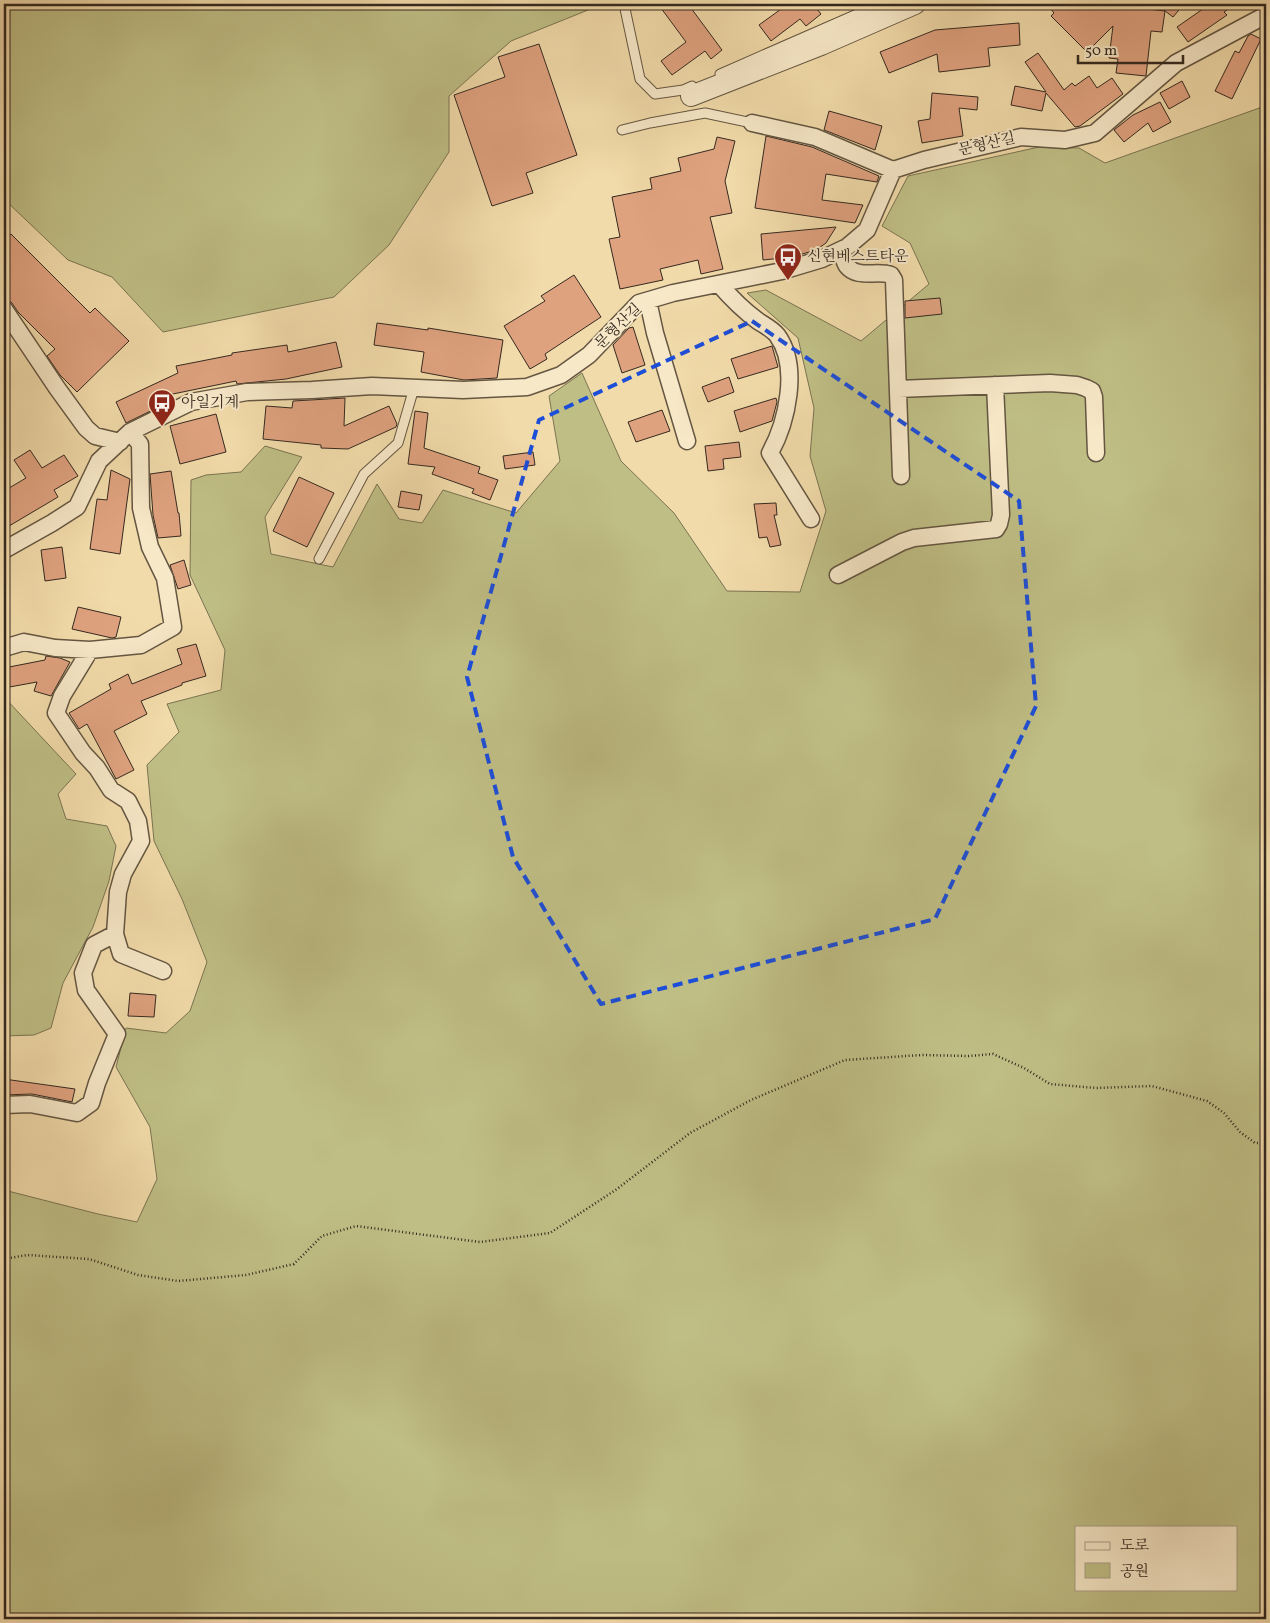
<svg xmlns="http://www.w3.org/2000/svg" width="1270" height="1623" font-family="Vollkorn,'Noto Serif KR',serif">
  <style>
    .green { fill: #bfbe85; stroke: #7a7452; fill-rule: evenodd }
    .building { fill: #dfa27f; stroke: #342920 }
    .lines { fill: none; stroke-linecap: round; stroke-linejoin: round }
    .service-casing { stroke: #645642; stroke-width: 11 }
    .minor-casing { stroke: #645642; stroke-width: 19 }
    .tertiary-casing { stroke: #645642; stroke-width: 22 }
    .path { stroke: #342920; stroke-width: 2.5; stroke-dasharray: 1 2.5; stroke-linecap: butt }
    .service { stroke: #f7e8c8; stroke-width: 9 }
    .minor { stroke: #f7e8c8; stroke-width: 16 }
    .tertiary { stroke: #f7e8c8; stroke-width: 20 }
    .marked { fill: none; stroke: #1d4ed8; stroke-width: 4; stroke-dasharray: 10 6; stroke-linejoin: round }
    .labels { text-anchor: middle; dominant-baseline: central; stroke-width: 4; stroke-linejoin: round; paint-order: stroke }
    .street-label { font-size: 15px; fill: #342920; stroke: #f7e8c8 }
    .poi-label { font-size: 15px; fill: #342920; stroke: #f7e8c8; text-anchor: start }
  </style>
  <rect width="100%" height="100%" fill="#f2dbaa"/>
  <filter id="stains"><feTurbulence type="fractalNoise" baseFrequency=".004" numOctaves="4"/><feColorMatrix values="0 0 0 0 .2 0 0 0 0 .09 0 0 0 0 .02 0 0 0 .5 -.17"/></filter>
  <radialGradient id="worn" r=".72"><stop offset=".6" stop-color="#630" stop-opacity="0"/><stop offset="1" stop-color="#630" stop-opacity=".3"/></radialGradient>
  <!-- green -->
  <path class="green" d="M4,4h599l-92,37 -62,55v56l-60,93 -55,52 -171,35 -51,-55 -44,-17 -64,-61z
    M1266,102v1514l-32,3h-1230v-429l94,24 39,8 20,-43 -7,-52 -34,-60 10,-39 40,5 24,-22 17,-49 -25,-63 -28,-58 -7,-76 32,-33 -12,-28 54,-14 4,-40 -35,-75 1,-95 15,-5 35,-3 24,-26 37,11 -37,60 6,37 62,13 44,-83 22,35 23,4 21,-33 73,23 44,-52 -11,-65 33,-23 39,88 53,52 53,78 73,1 26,-81 -16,-55 4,-48 -16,-70 -51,-45 19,-3 95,51 68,-57 -19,-41 -28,-17 26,-50 131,-29 40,1 26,15 160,-57zM1076,1527h160v62h-160z
    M4,697l72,77 -18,20 8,25 41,7 9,20 -7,35 -16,46 -30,56 -12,45 -17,7 -30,1z"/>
  <!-- building -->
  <path class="building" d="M658,4h30l34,46 -11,9 -6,-8 -33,24 -11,-14 25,-19z
    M788,4h25l8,10 -15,12 -6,-7 -29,22 -12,-16z
    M1047,4h59l59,7 -3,21 -11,-1 -5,45 -30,-3 2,-14 -9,-1 4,-32 -26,26 -36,-36 3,-3z
    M1156,4h28l-11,13z
    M1210,4h26l-12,8 3,3 -39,27 -11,-15z
    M1019,23l1,22 -32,3 2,18 -51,6 -2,-18 -48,19 -9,-21 55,-22z
    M1251,34l10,5 -29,60 -17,-8 20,-40 4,2 9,-17z
    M539,44l38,111 -51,18 7,20 -41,13 -38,-111 51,-18 -7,-20z
    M1038,53l26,37 8,-7 3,3 14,-10 8,12 15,-10 11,16 -43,32 -5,1 -29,-34 -4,18 -31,-6 4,-19 31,6 -21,-30z
    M1182,81l8,16 -21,12 -9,-16z
    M932,93l46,4 -1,13 -18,-2 4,28 -41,7 -4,-22 12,-2z
    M1160,102l11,20 -18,10 -5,-9 -24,19 -10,-12 19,-15z
    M829,111l53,15 -7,24 -51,-20z
    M766,136l46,11 67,29 -2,6 -51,-8 -4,26 41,5 -8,18 -100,-15z
    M717,137l18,4 -10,40 7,32 -22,4 13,52 -22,5 -3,-14 -38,9 3,11 -43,9 -11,-50 11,-2 -8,-40 40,-8 -2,-11 31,-7 -3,-13 36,-9z
    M836,227l-10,16 -10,7 -24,7 -29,3 -2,-26z
    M11,234l79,79 5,-5 34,33 -52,51 -17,-17 -13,-19 8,-7 -37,-37 -6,-9 -8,-5v-57z
    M574,275l27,42 -56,37 2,5 -17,10 -26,-43 41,-25 -4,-5z
    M940,298l2,16 -37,4v-17z
    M377,323l51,7v-2l75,12 -6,38 -33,2 -43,-8 3,-20 -50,-7z
    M633,327l12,38 -23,8 -9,-28 16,-17z
    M336,342l6,25 -56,12 -49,5 -1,-3 -68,14 3,6 -45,22 -10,-21 62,-29 -2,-7 56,-11v-2l55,-8 1,7z
    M772,346l6,21 -40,12 -7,-20z
    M729,377l5,15 -26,10 -6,-15z
    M345,398l-1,28 45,-20 8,18 -1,3 -48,22 -27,-1v-3l-58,-6 3,-33 26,2 1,-7z
    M776,398l1,4 -5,19 -32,11 -6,-21z
    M662,410l8,21 -34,11 -8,-20z
    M415,411l13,2 -4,35 56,19 -2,6 20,7 -8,20 -18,-7 2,-4 -42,-15 3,-7 -27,-3z
    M216,414l10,38 -46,12 -10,-38z
    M739,442l2,15 -18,2 1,10 -16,2 -3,-25z
    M30,450l12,18 22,-13 14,21 -24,14 4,7 -54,32v-38l22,-13 -12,-18z
    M533,452l2,13 -30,4 -2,-13z
    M111,470l19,9 -10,75 -30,-5 7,-50 10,1z
    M171,471l7,42h1l2,23 -23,2 -5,-23 -3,-41z
    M299,477l35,16 -27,54 -34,-16z
    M401,491l21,4 -3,15 -21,-3z
    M776,503l1,12h-3l7,30 -11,2 -3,-10 -8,1 -5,-34z
    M62,547l4,31 -21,3 -4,-31z
    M184,560l7,25 -13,4 -8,-24z
    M78,607l43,10 -5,20 -4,1 -40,-9z
    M196,644l10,32 -24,7v2l-41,16 6,13 -33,17 20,39 -18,9 -29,-55 -8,5 -10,-16 42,-24 -2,-5 19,-10 4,10 50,-20 -5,-15z
    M46,656l14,2 10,4 -19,34 -17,-5 3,-9 -33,6v-20l41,-8z
    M130,993l26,2 -2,22 -26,-1z
    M4,1079l71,10 -3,13 -40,-8 -28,1z"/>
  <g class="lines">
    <!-- service casing -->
    <g class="service-casing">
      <path id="service" d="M624,4l16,75 15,15 28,-4 9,-4
        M720,74l160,-70
        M622,130l28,-7 55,-10 47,10
        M319,559l45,-85 34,-31 16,-55"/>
    </g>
    <!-- minor casing -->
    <g class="minor-casing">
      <path id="minor" d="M752,123l63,14 78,33
        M841,250c2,5 3,12 6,16 10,13 31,4 44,9l3,5 7,196
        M719,284c12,14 24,26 39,37 6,4 14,8 19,14 23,31 10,87 -7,118l41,66
        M648,301l7,32 32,108
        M4,309l53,79 29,40 9,8 25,6
        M898,389l152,-6 27,2 9,3 6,3 2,6 2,56
        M4,550l48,-27 25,-16 22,-46 31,-29 61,-30 56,-10 65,-2 60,-4 91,4 64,-3 34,-12 28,-20 50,-52 34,-10 109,-22 40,-12 25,-12 20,-17 26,-60 31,-10 97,-23 44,3 30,-7 81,-70 90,-48
        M838,575l64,-33 12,-4 82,-9 3,-5 2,-9 -6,-130
        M4,648l20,-6 31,6 35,2 51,-5 32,-18 -8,-49 -15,-31 -9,-39 -1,-64 -10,-12
        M90,650l-28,46 -6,17 27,40 14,15 14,22 17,11 10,20 3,20 -18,33 -5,18 -3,42 6,20 42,17
        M4,1105l26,-1 47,9 14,-10 6,-20 20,-49 -31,-44 -3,-17 11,-28 21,-11"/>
    </g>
    <!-- tertiary casing -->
    <g class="tertiary-casing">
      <path id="tertiary" d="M691,96l130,-51 94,-41"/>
    </g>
    <!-- path -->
    <path class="path" d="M4,1259l23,-4 62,4 49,16 40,6 68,-6 48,-11 28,-28 34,-10 124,16 70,-9 67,-44 73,-56 61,-33 94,-40 77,-5 47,1 24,-2 31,14 26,16 46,4 56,-2 55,15 17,12 16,19 15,11h11"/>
    <!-- service -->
    <use href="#service" class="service"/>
    <!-- minor -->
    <use href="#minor" class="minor"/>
    <!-- tertiary -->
    <use href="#tertiary" class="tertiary"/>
  </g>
  <!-- marked area -->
  <path class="marked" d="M752,321l267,180 17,205 -101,213 -334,85 -88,-147 -46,-180 72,-257z"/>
  <!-- icons -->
  <defs>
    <g id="bus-pin" transform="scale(1.4375)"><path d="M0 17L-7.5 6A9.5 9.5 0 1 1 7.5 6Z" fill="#8f2418" stroke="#f7e8c8"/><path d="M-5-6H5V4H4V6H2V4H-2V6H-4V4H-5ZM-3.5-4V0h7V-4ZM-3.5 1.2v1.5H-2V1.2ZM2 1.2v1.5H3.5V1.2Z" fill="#fff"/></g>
  </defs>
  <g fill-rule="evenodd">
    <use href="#bus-pin" x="788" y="257"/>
    <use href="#bus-pin" x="162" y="403"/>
  </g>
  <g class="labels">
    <!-- street labels -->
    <g class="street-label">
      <text transform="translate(987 145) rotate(-13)">문형산길</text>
      <text transform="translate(619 327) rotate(-44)">문형산길</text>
    </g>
    <!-- poi labels -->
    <g class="poi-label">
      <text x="807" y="257">신현베스트타운</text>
      <text x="181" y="403">아일기계</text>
    </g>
  </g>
  <!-- margin -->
  <rect width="1270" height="1623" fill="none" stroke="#f2dbaa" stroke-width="20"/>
  <rect x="5" y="5" width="1260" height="1613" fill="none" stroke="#342920" stroke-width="2.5"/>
  <rect x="10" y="10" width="1250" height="1603" fill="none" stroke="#342920"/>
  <!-- legend -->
  <rect x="1075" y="1526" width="162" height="65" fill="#f7e8c8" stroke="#a99c85"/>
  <rect x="1085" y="1542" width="25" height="8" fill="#f7e8c8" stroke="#a99c85"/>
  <text x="1120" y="1550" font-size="15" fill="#342920">도로</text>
  <rect x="1085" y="1563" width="25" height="15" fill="#bfbe85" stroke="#a99c85"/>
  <text x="1120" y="1576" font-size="15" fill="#342920">공원</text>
  <!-- scale -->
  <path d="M1078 55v8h105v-8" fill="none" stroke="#342920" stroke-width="2.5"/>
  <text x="1085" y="55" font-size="15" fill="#342920" stroke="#f7e8c8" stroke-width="4" paint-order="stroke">50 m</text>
  <rect width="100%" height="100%" filter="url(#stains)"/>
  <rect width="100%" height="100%" fill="url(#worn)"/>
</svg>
